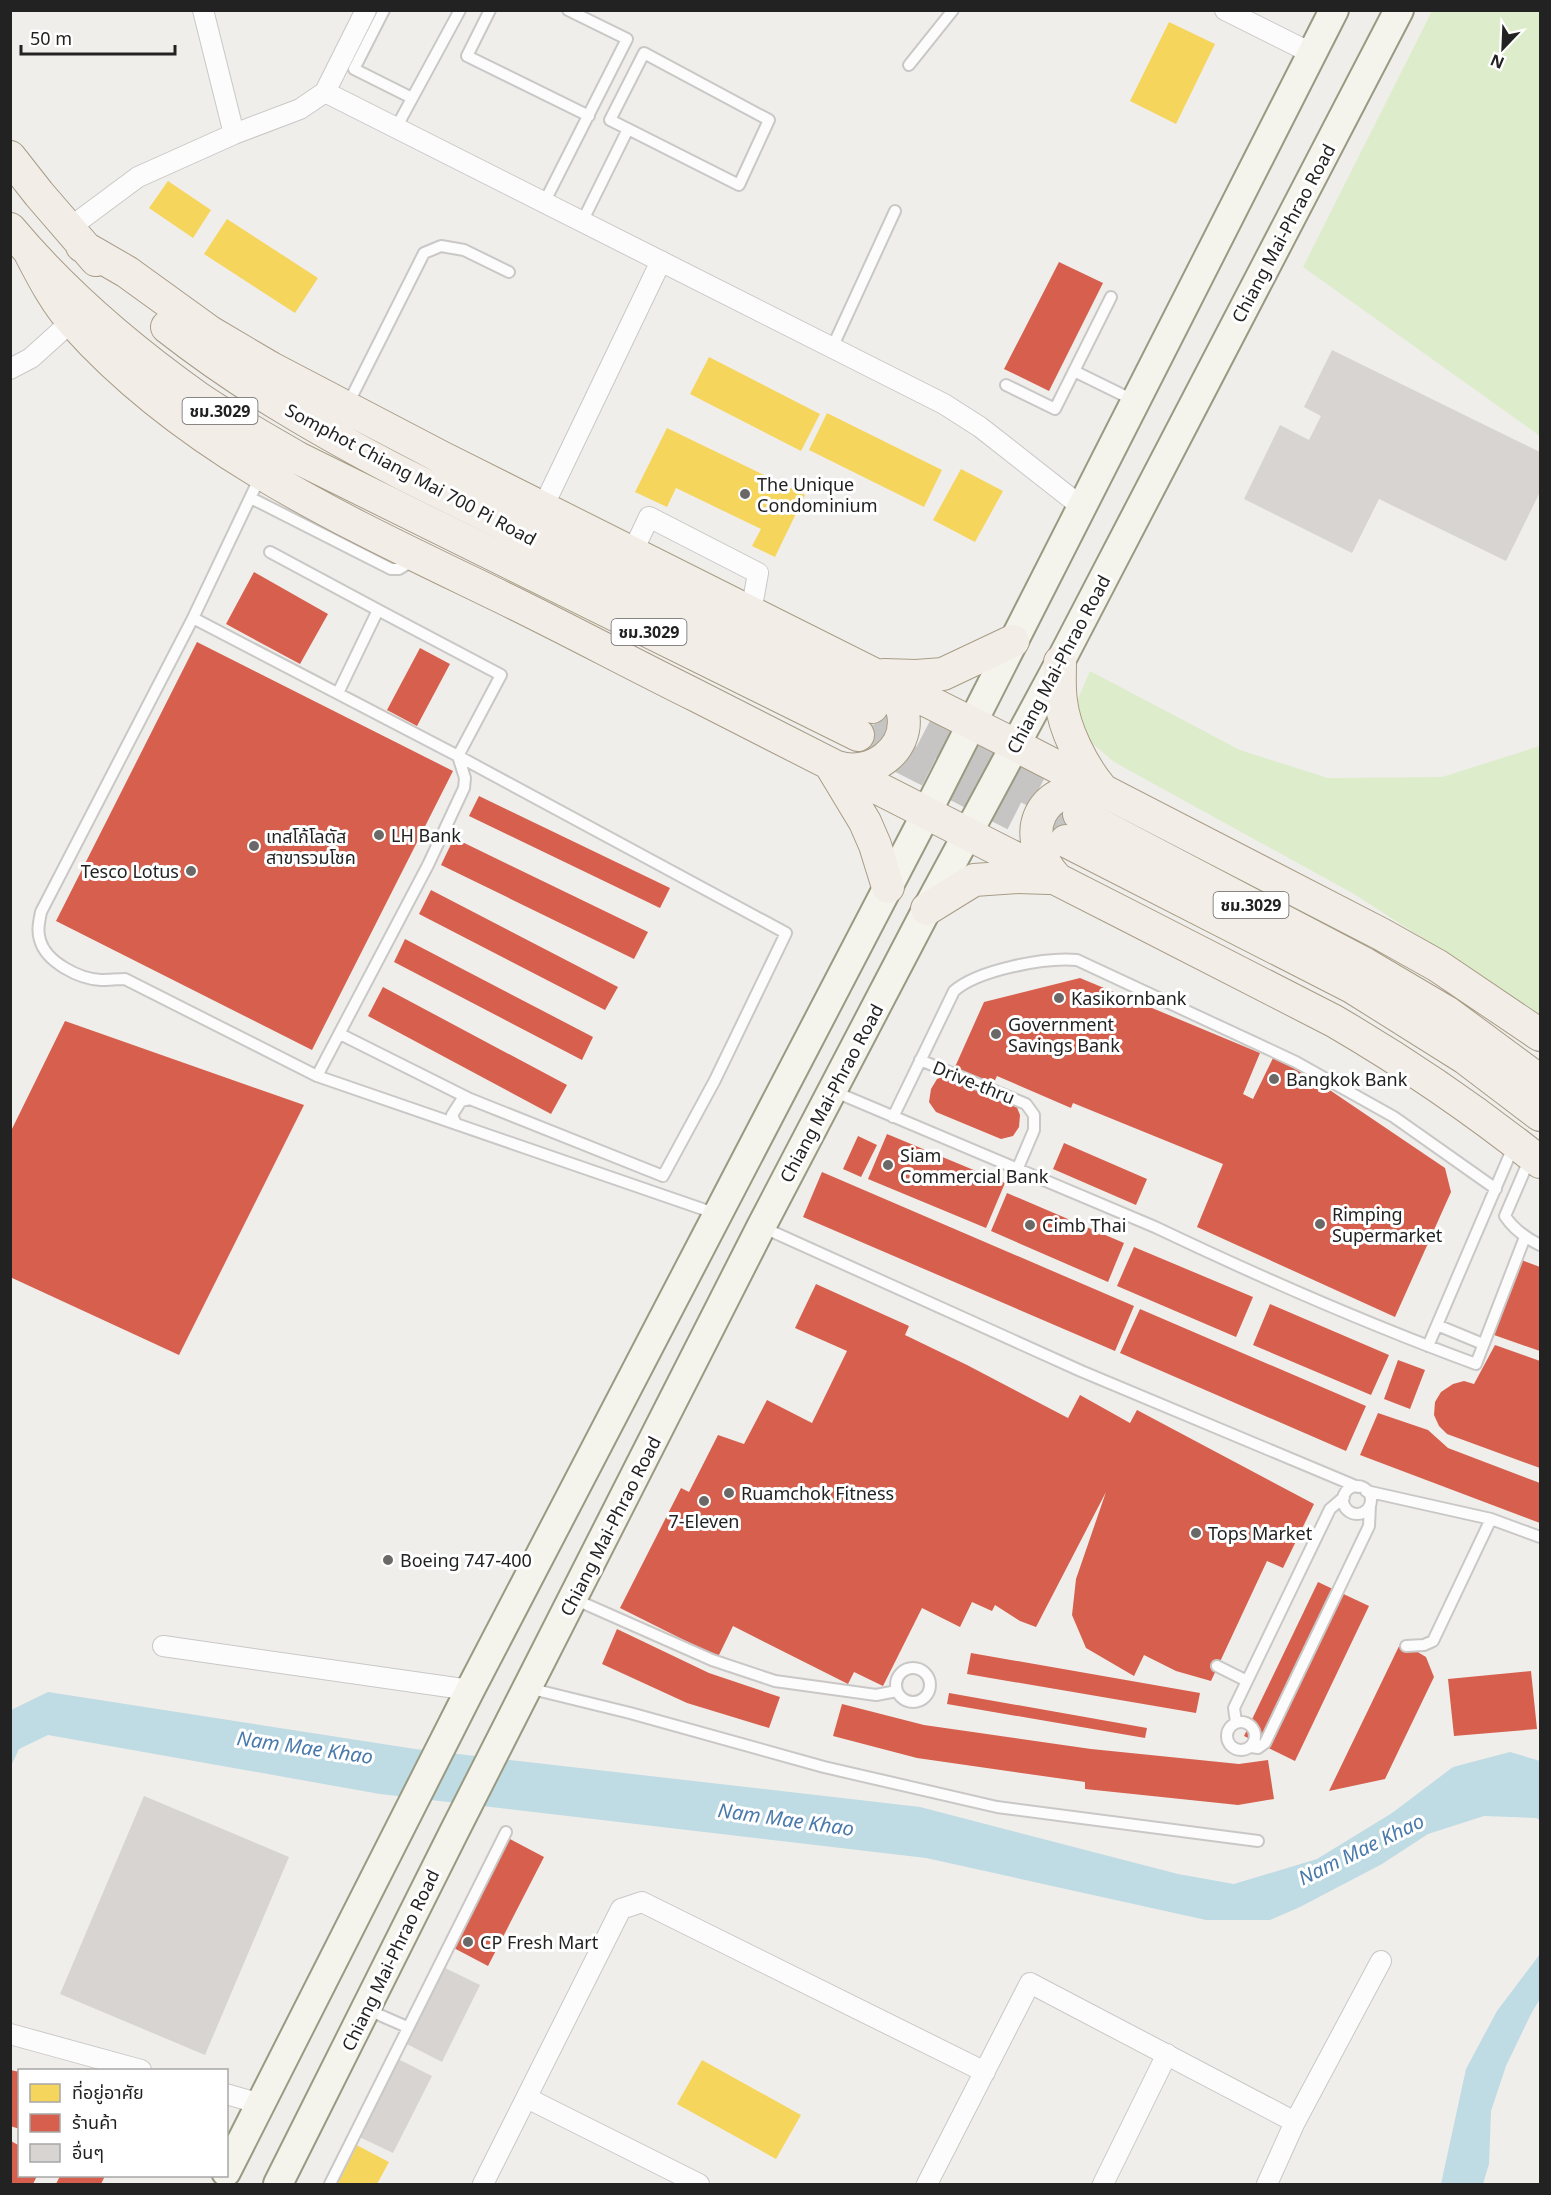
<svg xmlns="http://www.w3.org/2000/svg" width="1551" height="2195" font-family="'Noto Sans','Noto Sans Thai',sans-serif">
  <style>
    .grass { fill: #ddeccb }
    .water { fill: #bfdbe3 }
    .homes { fill: #f6d55c }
    .shops { fill: #d6604d }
    .building { fill: #d7d4d2 }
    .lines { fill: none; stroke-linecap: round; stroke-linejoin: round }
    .primary-tunnel { stroke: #c7c5c3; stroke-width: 32; stroke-dasharray: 32 16; stroke-linecap: butt }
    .lane-casing { stroke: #c9c8c7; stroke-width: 14 }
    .street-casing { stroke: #c9c8c7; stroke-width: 22 }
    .secondary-casing { stroke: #999a82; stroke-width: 32 }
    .primary-casing { stroke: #a79c86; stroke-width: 34 }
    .lane { stroke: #fdfcfc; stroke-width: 10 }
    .street { stroke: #fdfcfc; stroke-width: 20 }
    .secondary { stroke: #f4f4ed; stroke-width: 28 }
    .primary { stroke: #f3ede7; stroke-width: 32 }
    .poi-dot { fill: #6a6968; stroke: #fff; stroke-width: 2 }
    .labels { text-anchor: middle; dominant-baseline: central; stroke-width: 6; stroke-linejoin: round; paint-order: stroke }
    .shield { fill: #fff; stroke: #646464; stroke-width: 1.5 }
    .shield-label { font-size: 16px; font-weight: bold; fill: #222 }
    .street-label { font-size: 18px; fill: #222; stroke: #fff }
    .poi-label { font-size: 18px; fill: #222; stroke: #fff; text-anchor: start }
    .water-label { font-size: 20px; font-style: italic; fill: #4a7aab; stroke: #fff }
  </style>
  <rect width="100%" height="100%" fill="#f0eeeb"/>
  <!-- grass -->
  <path class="grass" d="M1432,11h108v425l-237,-169z
    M1090,671l150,79 88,28 114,-1 98,-31v268l-186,-120 -240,-132 -29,-25 -11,-29z"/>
  <!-- water -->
  <path class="water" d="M48,1692l367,57 505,58 258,67 56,10 83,-25 75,-46 61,-46 57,-15 30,9v59l-4,-2 -52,-2 -56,18 -46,30 -82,43 -30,13h-64l-280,-62 -546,-64 -332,-59 -29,14 -8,17v-56z
    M1540,1954v45l-8,13 -26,54 -15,45 -2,53 -6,20h-42l25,-115 31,-58z"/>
  <!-- homes -->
  <path class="homes" d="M1169,22l46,22 -39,80 -46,-23z
    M168,181l43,29 -18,28 -44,-30z
    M227,219l91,59 -23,35 -91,-59z
    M709,357l111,57 -19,37 -111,-57z
    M827,413l115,57 -18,37 -115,-57z
    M667,428l138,67 -30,62 -23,-11 9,-17 -85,-41 -9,19 -32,-15z
    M961,469l42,22 -28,51 -42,-22z
    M702,2060l99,55 -25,44 -99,-55z
    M347,2140l42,22 -12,22h-52z"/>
  <!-- shops -->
  <path class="shops" d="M1059,262l44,21 -54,108 -45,-22z
    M254,572l74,42 -28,50 -74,-40z
    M197,642l256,129 -141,279 -256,-129z
    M420,648l30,16 -33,62 -30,-16z
    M479,796l191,92 -10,20 -191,-92z
    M454,838l194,94 -14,27 -193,-94z
    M431,890l187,97 -13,23 -186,-96z
    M405,939l188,98 -11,23 -188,-98z
    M1080,978l180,75 -17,41 10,5 20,-41 33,16 139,94 6,24 -56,125 -198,-90 26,-63 -150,-61 -2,5 -74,-32 -4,8 -38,-17 29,-65z
    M383,987l184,98 -16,29 -183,-98z
    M65,1021l239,84 -125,250 -169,-78v-144z
    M946,1076l70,29 4,10 -1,12 -6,9 -12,3 -65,-27 -7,-10 2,-13 6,-10z
    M887,1134l118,49 -19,45 -118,-49z
    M858,1136l19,9 -16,32 -18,-8z
    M1064,1143l83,36 -11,26 -83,-36z
    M822,1172l312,134 -19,45 -312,-134z
    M1007,1193l117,50 -16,39 -117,-51z
    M1134,1247l119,50 -17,40 -119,-51z
    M1519,1259l21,8v84l-46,-16z
    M816,1284l93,42 -4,9 62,30 101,53 12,-23 50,28 7,-13 177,94 -31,64 -16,-7 -56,120 -35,-10 -32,-16 -10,21 -48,-28 -14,-33 4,-36 30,-87 -70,135 -16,-6 -25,-16 -3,6 -20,-9 -12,25 -38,-19 -39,78 -29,-14 -6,12 -115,-58 -15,31 -98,-49 61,-120 8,4 29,-57 26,9 23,-44 45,23 35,-72 -52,-23z
    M1270,1304l119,51 -18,40 -118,-50z
    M1140,1309l226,97 -20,45 -226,-98z
    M1495,1345l45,16v107l-93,-34 -8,-8 -5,-11 1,-13 6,-10 12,-8 11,-3 10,3z
    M1398,1360l27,10 -15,39 -26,-10z
    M1378,1413l50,17 20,18 92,35v40l-180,-68z
    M1318,1582l51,24 -74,155 -51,-25z
    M617,1629l92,44 71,24 -11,31 -82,-25 -85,-39z
    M1401,1642l25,15 8,20 -49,102 -56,12z
    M971,1653l229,40 -4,20 -229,-39z
    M1531,1671l6,58 -83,7 -6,-57z
    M949,1693l198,35 -2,10 -198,-34z
    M842,1704l82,21 167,24 148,15 29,-4 6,39 -36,6 -153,-16v-7l-168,-24 -84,-22z
    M506,1837l38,20 -56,109 -38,-20z
    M10,2070l10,2v57l-10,-3z
    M11,2141l9,5v30h17l-4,8h-23z
    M60,2176h45l-4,8h-45z"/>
  <!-- building -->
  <path class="building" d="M1332,350l208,102v40l-34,69 -127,-62 -27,54 -108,-54 36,-74 29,15 12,-24 -17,-9z
    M144,1796l145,61 -84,198 -145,-61z
    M439,1965l41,20 -38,77 -41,-21z
    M390,2055l42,21 -39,77 -42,-20z"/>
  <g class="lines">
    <!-- primary-tunnel -->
    <path class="primary-tunnel" d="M881,711l193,101
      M858,735l202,103"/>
    <!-- lane casing -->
    <g class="lane-casing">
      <path id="lane" d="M384,10l-30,59 58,29
        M490,10l-23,46 122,60
        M909,65l44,-55
        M396,128l64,-118
        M544,203l83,-164 -59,-29
        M582,222l46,-93 -18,-9 34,-67 125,67 -30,65 -111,-56
        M832,348l63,-137
        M1074,371l37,-74
        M1006,385l49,24 19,-38 61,30
        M347,406l77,-153 17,-7 23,4 45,22
        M261,475l-68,143 -152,294c-2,10 -4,19 -1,28 6,22 39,39 61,40 8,0 16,-1 24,-1l192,97 400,138
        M251,498l140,71h8l15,-9
        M270,552l108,58
        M193,618l265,138 328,177 -71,147 -52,96 -193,-77 -9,2 -9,14 4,9
        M338,693l40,-83 123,65 -43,81
        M340,1034l130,65
        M920,1060l106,44 8,11v15l-17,40
        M317,1076l111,-211 36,-77 1,-10 -7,-22
        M833,1091l322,136c105,50 212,97 321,137l49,-127
        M893,1117l61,-126c24,-21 91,-34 123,-31l219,102 98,55 102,72
        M1530,1158l-25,58c9,14 21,22 35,29
        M762,1227l319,144 277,116
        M1437,1325l46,19
        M1428,1346l86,-201
        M1343 1500a14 14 0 1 1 28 0a14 14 0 1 1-28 0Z
        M1366,1491l125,28 49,18
        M574,1599l138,61 63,21 101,14 21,-4
        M1406,1646l18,-1 9,-4 58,-122
        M1217,1666l30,15
        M896 1685a17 17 0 1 1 34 0a17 17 0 1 1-34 0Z
        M528,1688l102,25 194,54 173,40 261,34
        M1227 1736a14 14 0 1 1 28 0a14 14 0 1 1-28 0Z
        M1236,1722l-2,-14 96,-199 14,-12
        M1251,1747l7,1 7,-5 104,-217 1,-21
        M366,2009l41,18
        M330,2184l176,-352"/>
    </g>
    <!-- street casing -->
    <g class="street-casing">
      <path id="street" d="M203,10l31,124
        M1225,10l86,43
        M325,92l619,312 36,23 102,80
        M68,229l70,-52 96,-43 66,-25 25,-17 41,-82
        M10,369l21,-11 41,-37
        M543,507l118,-246
        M632,553l17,-36 109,56 -7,39
        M163,1646l307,44
        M10,2034l131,36
        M226,2094l35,10
        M527,2098l172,86
        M483,2184l138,-275 21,-7 343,170
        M927,2184l103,-201 265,139
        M1103,2184l64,-130
        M1267,2184l28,-62 86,-161"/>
    </g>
    <!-- secondary casing -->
    <g class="secondary-casing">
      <path id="secondary" d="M226,2172l244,-482 456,-876 408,-804
        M278,2184l176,-352 307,-605 166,-318 133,-247 339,-652"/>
    </g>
    <!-- primary casing -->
    <g class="primary-casing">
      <path id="primary" d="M10,157l29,37 57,66
        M10,229c52,62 121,121 187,168 32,22 67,41 101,61l560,277
        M82,246l45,26 83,60 61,36 170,89 574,288 366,189 57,32 102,69
        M29,251c13,25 26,51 45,72 112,126 268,197 417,269 69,33 137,70 206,104 212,108 425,216 637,325 72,42 141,89 206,141
        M167,327c74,58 153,104 236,147l469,233
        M1060,662c0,13 -1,26 1,39 3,28 21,64 39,86
        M884,675l32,1 27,-2 70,-33
        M830,764l35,58 10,23 13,42
        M837,767c34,11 73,-17 66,-54 -3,-15 -12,-25 -23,-35
        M1079,814l286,150 83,49 92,68
        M1066,841l286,146 113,71 75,57
        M1056,878c-40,-45 -16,-96 45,-89
        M927,909l47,-29 43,-3 32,1"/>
    </g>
    <!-- lane -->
    <use href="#lane" class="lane"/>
    <!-- street -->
    <use href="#street" class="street"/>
    <!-- secondary -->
    <use href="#secondary" class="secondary"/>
    <!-- primary -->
    <use href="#primary" class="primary"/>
  </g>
  <!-- markers -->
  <g class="poi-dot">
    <circle cx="745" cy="494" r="6"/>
    <circle cx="379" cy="835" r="6"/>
    <circle cx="254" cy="846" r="6"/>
    <circle cx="191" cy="871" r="6"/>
    <circle cx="1059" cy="998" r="6"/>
    <circle cx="996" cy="1034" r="6"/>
    <circle cx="1274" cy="1079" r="6"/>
    <circle cx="888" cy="1165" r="6"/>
    <circle cx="1320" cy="1224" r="6"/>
    <circle cx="1030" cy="1225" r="6"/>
    <circle cx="729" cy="1493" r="6"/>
    <circle cx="704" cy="1501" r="6"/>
    <circle cx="1196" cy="1533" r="6"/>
    <circle cx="388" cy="1560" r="6"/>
    <circle cx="468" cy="1942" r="6"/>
  </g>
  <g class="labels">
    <!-- shield labels -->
    <g class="shield">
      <rect x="182.5" y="398" width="75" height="26" rx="4.5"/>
      <rect x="611.5" y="619" width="75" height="26" rx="4.5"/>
      <rect x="1213.5" y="892" width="75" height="26" rx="4.5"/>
    </g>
    <g class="shield-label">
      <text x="220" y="411">ชม.3029</text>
      <text x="649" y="632">ชม.3029</text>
      <text x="1251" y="905">ชม.3029</text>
    </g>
    <!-- street labels -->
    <g class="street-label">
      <text transform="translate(1283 233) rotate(-62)">Chiang Mai-Phrao Road</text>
      <text transform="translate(411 474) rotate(28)">Somphot Chiang Mai 700 Pi Road</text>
      <text transform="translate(1058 664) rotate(-62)">Chiang Mai-Phrao Road</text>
      <text transform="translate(974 1082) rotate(22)">Drive-thru</text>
      <text transform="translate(831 1093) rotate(-62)">Chiang Mai-Phrao Road</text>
      <text transform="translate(610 1526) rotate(-63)">Chiang Mai-Phrao Road</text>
      <text transform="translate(390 1960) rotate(-64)">Chiang Mai-Phrao Road</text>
    </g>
    <!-- poi labels -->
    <g class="poi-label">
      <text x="757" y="484">The Unique<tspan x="757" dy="21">Condominium</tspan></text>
      <text x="391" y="835">LH Bank</text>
      <text x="266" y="836">เทสโก้โลตัส<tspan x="266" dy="21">สาขารวมโชค</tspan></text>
      <text x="179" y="871" text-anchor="end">Tesco Lotus</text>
      <text x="1071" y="998">Kasikornbank</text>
      <text x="1008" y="1024">Government<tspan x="1008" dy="21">Savings Bank</tspan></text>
      <text x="1286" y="1079">Bangkok Bank</text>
      <text x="900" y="1155">Siam<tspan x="900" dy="21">Commercial Bank</tspan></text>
      <text x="1332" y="1214">Rimping<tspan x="1332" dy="21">Supermarket</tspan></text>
      <text x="1042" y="1225">Cimb Thai</text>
      <text x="741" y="1493">Ruamchok Fitness</text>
      <text x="704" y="1521" text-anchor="middle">7-Eleven</text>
      <text x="1208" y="1533">Tops Market</text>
      <text x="400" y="1560">Boeing 747-400</text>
      <text x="480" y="1942">CP Fresh Mart</text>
    </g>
    <!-- water labels -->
    <g class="water-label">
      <text transform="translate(305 1747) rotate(8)">Nam Mae Khao</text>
      <text transform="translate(786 1819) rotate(8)">Nam Mae Khao</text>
      <text transform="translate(1361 1849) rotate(-26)">Nam Mae Khao</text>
    </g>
  </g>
  <!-- border -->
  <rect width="1551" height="2195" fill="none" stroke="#222222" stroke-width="24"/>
  <!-- legend -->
  <rect x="18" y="2069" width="210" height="108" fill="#ffffff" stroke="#a7a7a7" stroke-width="1.5"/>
  <rect x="30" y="2084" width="30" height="18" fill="#f6d55c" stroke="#a7a7a7" stroke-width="1.5"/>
  <text x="72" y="2099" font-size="18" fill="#222222">ที่อยู่อาศัย</text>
  <rect x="30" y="2114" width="30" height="18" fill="#d6604d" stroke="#a7a7a7" stroke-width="1.5"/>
  <text x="72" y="2129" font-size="18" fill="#222222">ร้านค้า</text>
  <rect x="30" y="2144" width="30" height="18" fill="#d7d4d2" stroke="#a7a7a7" stroke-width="1.5"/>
  <text x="72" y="2159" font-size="18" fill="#222222">อื่นๆ</text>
  <!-- north arrow -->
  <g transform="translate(1503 48) rotate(203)" stroke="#ffffff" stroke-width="4.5" paint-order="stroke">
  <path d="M0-4.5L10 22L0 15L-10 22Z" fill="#222222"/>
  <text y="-9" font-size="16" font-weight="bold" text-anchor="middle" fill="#222222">N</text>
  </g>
  <!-- scale -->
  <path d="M21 45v9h154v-9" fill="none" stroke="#222222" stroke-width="3"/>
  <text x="30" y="45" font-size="18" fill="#222222" stroke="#ffffff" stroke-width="4.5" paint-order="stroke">50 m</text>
</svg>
